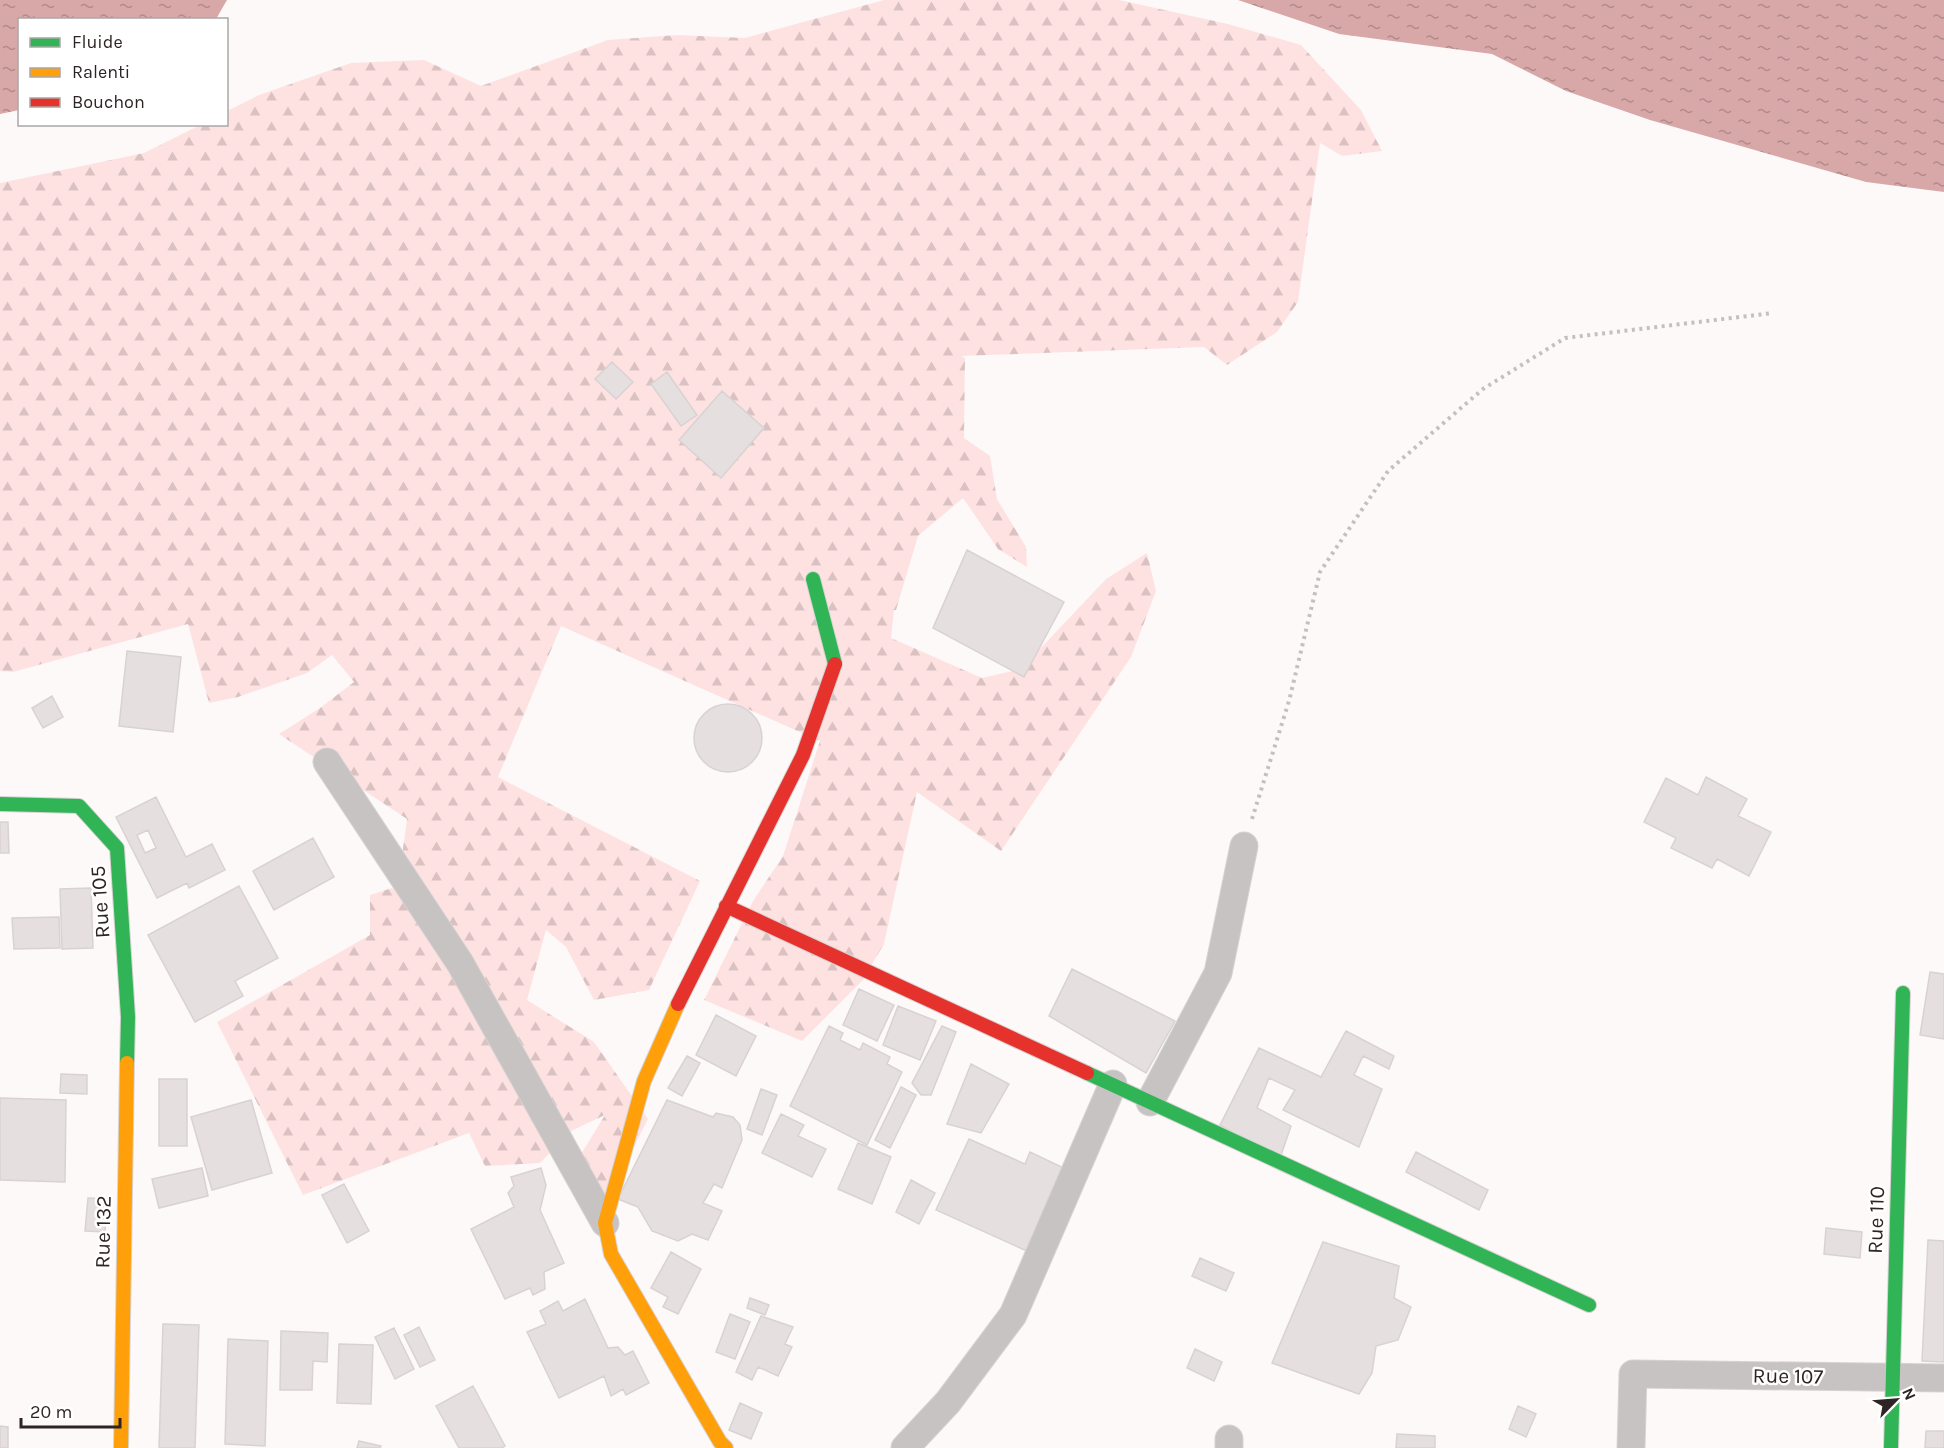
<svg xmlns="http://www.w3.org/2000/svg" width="1944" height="1448" font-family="Karla,sans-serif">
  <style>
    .forest { fill: url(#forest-firs) }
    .water { fill: url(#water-ripples) }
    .building { fill: #e6dfdf; stroke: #d9d2d2; stroke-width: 1.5; fill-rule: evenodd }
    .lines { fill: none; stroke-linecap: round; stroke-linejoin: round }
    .street-casing { stroke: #d7d3d3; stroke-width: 29 }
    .fast-casing { stroke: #d7d3d3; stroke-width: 16 }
    .slow-casing { stroke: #d7d3d3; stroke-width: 16 }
    .jam-casing { stroke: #d7d3d3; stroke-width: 16 }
    .path { stroke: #c4c0c0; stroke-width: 4; stroke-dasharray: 3 4.5; stroke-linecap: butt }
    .street { stroke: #c7c3c3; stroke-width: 27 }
    .fast { stroke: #30b455; stroke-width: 14 }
    .slow { stroke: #ff9f0a; stroke-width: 14 }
    .jam { stroke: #e5322d; stroke-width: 14 }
    .labels { text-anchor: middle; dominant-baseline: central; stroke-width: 5; stroke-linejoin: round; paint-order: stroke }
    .street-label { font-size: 21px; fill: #2f2424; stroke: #fff }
  </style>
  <defs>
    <pattern id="forest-firs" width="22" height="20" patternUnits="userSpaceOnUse" patternTransform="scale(1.5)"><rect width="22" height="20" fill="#fee2e2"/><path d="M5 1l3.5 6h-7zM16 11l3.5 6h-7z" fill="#dac2c2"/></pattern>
    <pattern id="water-ripples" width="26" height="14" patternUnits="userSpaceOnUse" patternTransform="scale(1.5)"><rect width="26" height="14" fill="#d8a8a9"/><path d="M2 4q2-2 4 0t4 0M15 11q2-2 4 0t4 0" fill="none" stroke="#b08989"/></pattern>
  </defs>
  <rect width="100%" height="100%" fill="#fdf9f9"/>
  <!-- forest -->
  <path class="forest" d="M884,0h235l109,24 73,21 60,65 21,41 -40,5 -22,-13 -22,159 -21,30 -50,33 -23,-18 -243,9 4,2 -1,80 26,18 7,43 29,48 1,20 -29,-18 -35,-51 -45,38 -22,74h-2l-3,28 91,40 39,-9 85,-90 41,-26 9,38 -25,66 -130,194 -84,-59 -33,152 -22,37 -60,60 -98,-41 49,-99 30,-45 37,-115 -259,-115 -63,151 202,104 -51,109 -55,10 -28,-53 -20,-17 -19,70 67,42 54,77 -55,107 -18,-62 30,-49 -34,16 -31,32 -55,3 -16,-33 -166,62 -86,-173 153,-87v-40l22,-7 5,4 10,-73 -128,-85 41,-26 34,-26 -22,-27 -25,18 -69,24 -29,6 -21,-79 -175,48 -13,-1v-488l144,-30 56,-28 26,-1 1,-13 32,-16 92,-32 73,-3 57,26 127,-46 69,-5 68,3z"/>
  <!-- water -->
  <path class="water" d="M0,0h227l-11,19 -196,1 -1,90 -19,4z
    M1238,0h706v192l-78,-10 -216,-62 -84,-29 -74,-37 -153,-20z"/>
  <!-- building -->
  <path class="building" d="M612,362l21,20 -17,17 -21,-20z
    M667,372l30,43 -16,11 -30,-42z
    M722,391l42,37 -43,50 -42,-38z
    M967,550l97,52 -40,75 -91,-49z
    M127,651l54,6 -8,75 -54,-6z
    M52,696l11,21 -20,11 -11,-20z
    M694 738a34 34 0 1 1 68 0a34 34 0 1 1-68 0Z
    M1706,777l41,22 -9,17 33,16 -22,44 -32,-17 -5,9 -41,-20 5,-10 -32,-16 22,-44 32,17z
    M156,797l30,60 26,-13 13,26 -36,18 -2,-5 -30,15 -41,-81zM148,830l8,18 -11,5 -8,-18z
    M0,822h8l1,31h-9z
    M313,838l21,39 -60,33 -21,-39z
    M239,886l39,72 -43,23 8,15 -48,26 -47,-87z
    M91,888l2,60 -31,1 -2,-60z
    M59,917l1,31 -46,1 -2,-31z
    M1072,969l103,52 -29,52 -97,-57z
    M1930,972l14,2v65l-24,-4z
    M859,989l35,16 -17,36 -34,-16z
    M898,1006l38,15 -16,39 -37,-15z
    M716,1015l40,21 -20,40 -40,-21z
    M829,1026l14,7 -3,7 20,10 3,-7 27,14 -3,7 15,8 -35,73 -77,-39z
    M942,1026l14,6 -25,63h-10l-9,-12z
    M1346,1031l48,25 -5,13 -26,-13 -9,19 28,14 -23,58 -76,-37 12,-20 -26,-12 -12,30 34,18 -12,35 -59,-36 39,-77 62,29z
    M687,1056l13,7 -18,33 -14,-8z
    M971,1064l38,20 -28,49 -34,-9z
    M61,1074l26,1v19l-27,-1z
    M159,1079h28v67h-28z
    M901,1087l15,8 -26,53 -15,-8z
    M761,1089l16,6 -15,40 -15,-6z
    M0,1098l66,2 -1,82 -65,-2z
    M251,1100l21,73 -60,17 -21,-73z
    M667,1100l46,17 3,-4 17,4 7,8 2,15 -20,48 -8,-4 -11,19 19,8 -14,29 -16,-6 -14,7 -26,-10 -14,-24 -20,-8z
    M781,1114l23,11 -6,11 28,13 -14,28 -50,-24z
    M969,1139l56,25 5,-12 36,17 -37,83 -93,-42z
    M858,1143l33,14 -19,47 -34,-15z
    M1416,1152l72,38 -9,20 -73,-38z
    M202,1168l6,28 -49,12 -7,-29z
    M541,1168l5,17 -6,25 24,53 -20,9 1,17 -12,6 -3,-7 -25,11 -34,-70 43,-22 -6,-14 6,-7 -3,-9z
    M911,1180l24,13 -16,31 -23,-12z
    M344,1184l25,47 -22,12 -25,-48z
    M88,1198l19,1 -2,33 -20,-1z
    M1826,1228l36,4 -2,26 -36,-4z
    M1928,1240l16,1v121l-22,-1z
    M1323,1242l76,24 -5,32 17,9 -13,33 -22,6 -4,27 -13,21 -87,-31z
    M671,1252l30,17 -23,45 -15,-7 5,-10 -17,-9z
    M1200,1258l34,15 -8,18 -34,-15z
    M750,1298l19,7 -4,10 -18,-7z
    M585,1299l23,49 10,-1 7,8 8,-4 16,32 -23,12 -3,-6 -12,7 -7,-20 -45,22 -32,-66 19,-8 -6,-13 18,-10 5,10z
    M730,1314l20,8 -15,37 -19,-7z
    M761,1316l32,11 -8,17 7,3 -14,29 -20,-9 -6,13 -16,-8z
    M163,1324l36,1 -4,123h-36z
    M419,1327l16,33 -15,7 -16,-32z
    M394,1328l20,41 -19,10 -20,-42z
    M281,1331l47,2 -1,29 -14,-1 -1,29h-32z
    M228,1339l40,2 -3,105 -40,-2z
    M339,1344l34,1 -2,59 -34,-1z
    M1195,1349l27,13 -8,19 -27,-13z
    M473,1386l32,60 -3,2h-43l-23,-42z
    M740,1403l22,10 -11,26 -22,-9z
    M1518,1406l18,8 -10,23 -17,-8z
    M0,1426l8,1v21h-8z
    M1926,1431h18v17h-19z
    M1397,1434l38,2v12h-39z
    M359,1441l22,5 -1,2h-23z"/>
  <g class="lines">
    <!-- street casing -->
    <g class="street-casing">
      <path id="street" d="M327,762l133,201 145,260
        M1150,1102l68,-129 26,-127
        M905,1448l43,-46 65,-87 100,-231
        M1229,1448v-9
        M1631,1448l2,-74 311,4"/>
    </g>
    <!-- fast casing -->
    <g class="fast-casing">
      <path id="fast" d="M813,579l22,85
        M0,804l79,2 38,42 11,169 -1,46
        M1087,1073l502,232
        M1891,1448l12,-455"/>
    </g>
    <!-- slow casing -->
    <g class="slow-casing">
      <path id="slow" d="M678,1004l-34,77 -39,142 6,31 109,188 6,6
        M121,1448l6,-385"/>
    </g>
    <!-- jam casing -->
    <g class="jam-casing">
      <path id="jam" d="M726,906l361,167
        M678,1004l125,-249 32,-91"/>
    </g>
    <!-- path -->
    <path class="path" d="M1252,819l37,-118 31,-129 68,-101 95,-82 82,-51 208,-25"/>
    <!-- street -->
    <use href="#street" class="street"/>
    <!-- fast -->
    <use href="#fast" class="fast"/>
    <!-- slow -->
    <use href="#slow" class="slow"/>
    <!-- jam -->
    <use href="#jam" class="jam"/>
  </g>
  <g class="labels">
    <!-- street labels -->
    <g class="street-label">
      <text transform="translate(100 902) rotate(-94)">Rue 105</text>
      <text transform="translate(1876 1220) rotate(-88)">Rue 110</text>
      <text transform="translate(103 1232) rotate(-89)">Rue 132</text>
      <text transform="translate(1788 1376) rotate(1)">Rue 107</text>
    </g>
  </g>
  <!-- legend -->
  <rect x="18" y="18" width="210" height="108" fill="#ffffff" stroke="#aca7a7" stroke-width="1.5"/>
  <rect x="30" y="38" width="30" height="9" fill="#30b455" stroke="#aca7a7" stroke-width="1.5"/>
  <text x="72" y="48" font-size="18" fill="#2f2424">Fluide</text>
  <rect x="30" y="68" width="30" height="9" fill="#ff9f0a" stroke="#aca7a7" stroke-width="1.5"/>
  <text x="72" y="78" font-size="18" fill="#2f2424">Ralenti</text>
  <rect x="30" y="98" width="30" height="9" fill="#e5322d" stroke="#aca7a7" stroke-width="1.5"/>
  <text x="72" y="108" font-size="18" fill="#2f2424">Bouchon</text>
  <!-- north arrow -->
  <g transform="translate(1896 1400) rotate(65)" stroke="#ffffff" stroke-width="4.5" paint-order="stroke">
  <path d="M0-4.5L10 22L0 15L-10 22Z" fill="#2f2424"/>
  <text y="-9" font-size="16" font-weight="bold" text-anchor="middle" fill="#2f2424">N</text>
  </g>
  <!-- scale -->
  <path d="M21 1418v9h99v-9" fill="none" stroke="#2f2424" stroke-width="3"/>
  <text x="30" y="1418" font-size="18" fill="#2f2424" stroke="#ffffff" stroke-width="4.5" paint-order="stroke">20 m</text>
</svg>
